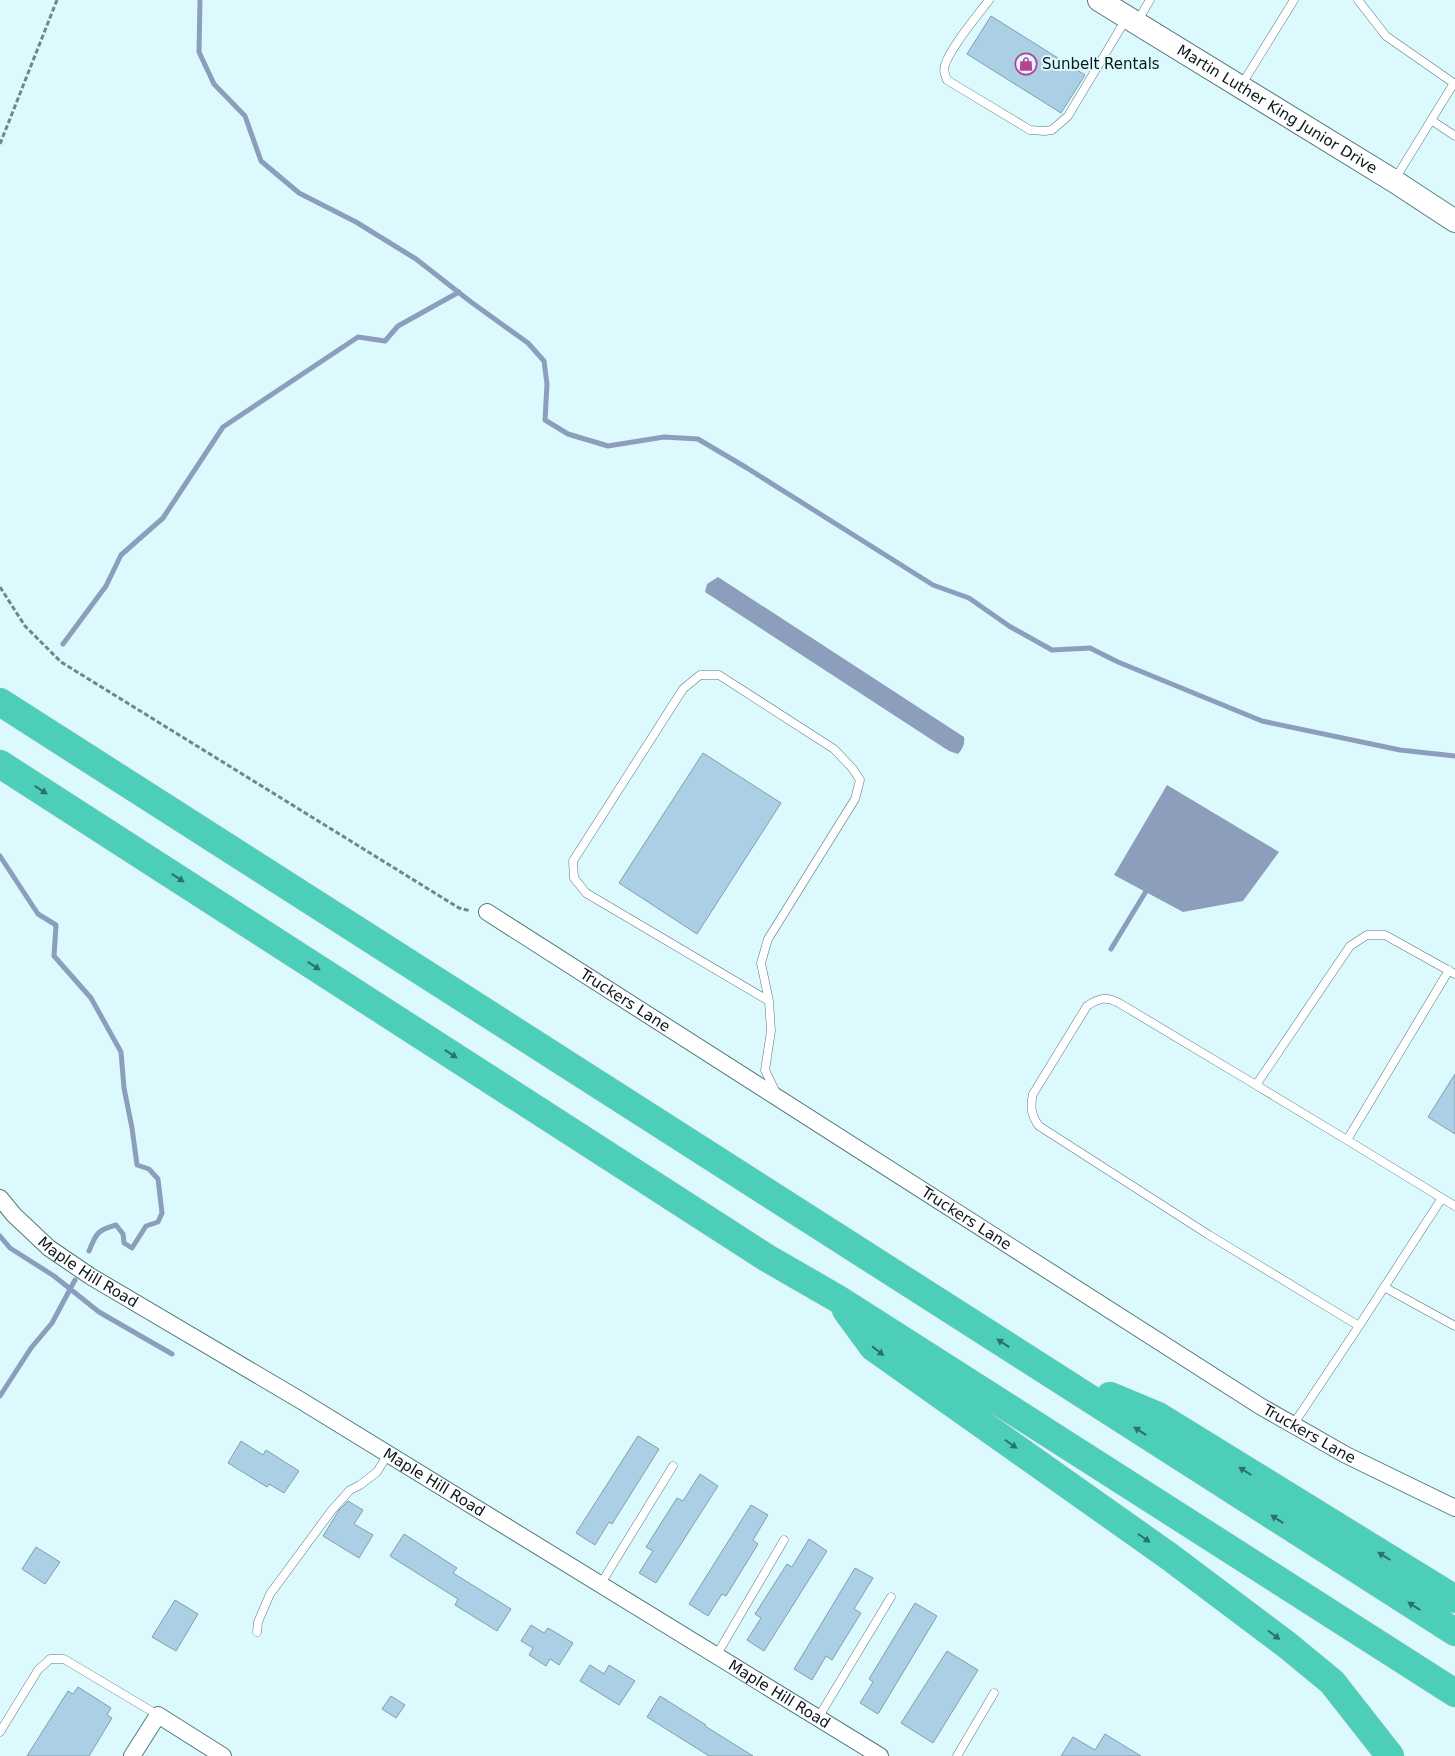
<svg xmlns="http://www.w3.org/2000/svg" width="1455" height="1756" viewBox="0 0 1455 1756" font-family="'DejaVu Sans',sans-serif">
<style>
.water{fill:#8c9ebc}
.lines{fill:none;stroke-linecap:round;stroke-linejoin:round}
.stream{stroke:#8c9ebc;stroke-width:5}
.building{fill:#abcfe4;stroke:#829eae}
.service-casing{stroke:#57797e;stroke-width:9}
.minor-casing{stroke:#57797e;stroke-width:18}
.secondary-casing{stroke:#57797e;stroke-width:24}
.motorway-casing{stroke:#dddedf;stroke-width:29}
.path{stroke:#72878a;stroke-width:3;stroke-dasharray:5 2.5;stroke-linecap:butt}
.service{stroke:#fff;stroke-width:8}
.minor{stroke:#fff;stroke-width:16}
.secondary{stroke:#fff;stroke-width:22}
.motorway{stroke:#4dceb8;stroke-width:28}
.oneway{fill:#2b7268}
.labels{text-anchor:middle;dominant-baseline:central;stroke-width:4;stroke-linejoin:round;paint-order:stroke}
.poi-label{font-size:15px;fill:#091618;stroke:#dcfafe;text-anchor:start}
.street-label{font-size:15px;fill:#091618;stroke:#dcfafe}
</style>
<rect width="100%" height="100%" fill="#dcfafe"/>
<path class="water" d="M718,577l246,160c1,7 -1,12 -6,17l-9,-3 -244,-159 2,-8z
M1167,785l112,67 -36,49 -60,11 -69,-37z"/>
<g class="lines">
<path class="stream" d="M200,0l-1,52 15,32 31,32 16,45 38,32 57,29 60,37 55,43 57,41 16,18 3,23 -2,36 23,14 40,12 56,-9 34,2 49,29 186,117 36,13 40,28 43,24 38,-2 28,14 144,59 138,29 55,6
M63,644l43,-58 15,-31 42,-37 60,-91 135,-90 27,4 13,-15 61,-34
M0,856l38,58 18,11 -2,31 37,42 30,54 3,36 8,40 5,37 12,4 9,10 4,34 -4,9 -12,4 -14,22 -8,-5 -1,-9 -7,-9c-18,5 -20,8 -27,26
M1111,949l37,-61
M0,1236l10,12 44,28 45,36 73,42
M0,1396l31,-48 21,-25 23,-43"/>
</g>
<path class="building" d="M991,16l94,59 -24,38 -94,-59z
M703,753l78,50 -84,131 -78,-51z
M1455,1074v60l-27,-17z
M638,1436l21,13 -47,75 -3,-2 -14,23 -19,-12z
M241,1441l22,14 3,-5 33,21 -15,22 -15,-9 -2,3 -39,-24z
M700,1474l18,12 -62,97 -17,-10 14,-22 -7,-4 31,-49 6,3z
M348,1501l15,9 -9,14 19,11 -14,23 -36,-22 16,-26z
M751,1505l17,10 -15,25 5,4 -32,52 -4,-2 -14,22 -19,-12z
M404,1534l53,34 -4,5 58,36 -14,22 -42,-26 3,-6 -68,-43z
M809,1539l18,12 -63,100 -17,-11 14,-22 -6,-4 32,-50 5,3z
M36,1547l24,15 -15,22 -23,-15z
M855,1568l18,10 -19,31 7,4 -29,47 -6,-4 -14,24 -18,-11z
M175,1600l23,14 -22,37 -24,-14z
M915,1603l22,13 -59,98 -18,-11 13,-21 -4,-3z
M531,1625l13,8 4,-5 25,15 -14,22 -9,-6 -4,7 -17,-11 4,-7 -12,-7z
M947,1651l31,19 -45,73 -32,-20z
M590,1665l14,9 5,-9 26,16 -16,24 -39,-24z
M78,1687l33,21 -4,7 5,3 -23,38h-62l41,-65 5,3z
M391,1696l14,9 -9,13 -14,-9z
M660,1696l46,29 -1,1 48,30h-44l-62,-39z
M1105,1734l36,22h-80l12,-19 22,13z"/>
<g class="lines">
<g class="service-casing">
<path id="service" d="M989,0c-12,16 -39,48 -44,65 -2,5 0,10 2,15l83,50 15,1 7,-1 16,-14 58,-97
M1358,0l28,36 69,48
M1137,22l13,-22
M1242,84l52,-84
M1431,120l24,16
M1395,179l59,-96
M769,1001l-183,-108 -12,-15 -1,-17 110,-172 17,-14h19l115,74 19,20 7,11 -5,19 -87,140 -7,24 8,38 2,30 -6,39 11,23
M1256,1085l91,55 102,-170
M1347,1140l108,66
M1384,1287l71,39
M1359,1326l83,-128
M1293,1425l66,-99 -150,-91 -170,-109c-8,-11 -9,-19 -6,-32l54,-88c12,-8 19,-10 32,-3l137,82 94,-139 17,-11h18l70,39
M600,1585l73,-119
M257,1632l1,-10 12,-28 62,-84 18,-20 10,-5 17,-13 11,-18
M716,1656l68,-116
M818,1718l73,-121
M0,1732l38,-62 12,-11h14l94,56
M957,1756l37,-63"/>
</g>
<g class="minor-casing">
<g id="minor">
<path id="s1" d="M487,912l773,494 86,49 109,53"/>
<path id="s2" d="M0,1198l14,17 35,33 41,28 210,124 580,356"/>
<path d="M132,1756l26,-41 65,41"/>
</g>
</g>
<g class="secondary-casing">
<g id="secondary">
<path id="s3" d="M1099,0l295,181 61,40"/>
</g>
</g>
<g class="motorway-casing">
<path id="motorway" d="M0,702l1455,930
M0,764l767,494 71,41 617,394
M846,1310l27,37 297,210 117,88 45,37 58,74
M1110,1396l48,20 297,183"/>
</g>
<path class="path" d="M0,144l57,-144
M0,587l25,39 36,36 398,246 12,3"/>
<use href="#service" class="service"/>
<use href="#minor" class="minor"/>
<use href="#secondary" class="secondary"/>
<use href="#motorway" class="motorway"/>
</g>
<defs><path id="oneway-solid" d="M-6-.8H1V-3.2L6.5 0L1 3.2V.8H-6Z" transform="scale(1.25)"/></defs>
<g class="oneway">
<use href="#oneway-solid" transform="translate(41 790) rotate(33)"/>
<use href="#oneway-solid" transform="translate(178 878) rotate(33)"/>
<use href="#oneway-solid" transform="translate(314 966) rotate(33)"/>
<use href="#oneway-solid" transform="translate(451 1054) rotate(33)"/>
<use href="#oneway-solid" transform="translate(1003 1343) rotate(-147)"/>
<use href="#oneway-solid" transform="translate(878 1351) rotate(38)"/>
<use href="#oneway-solid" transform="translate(1140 1431) rotate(-147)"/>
<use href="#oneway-solid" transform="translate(1011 1444) rotate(35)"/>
<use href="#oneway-solid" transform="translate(1245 1471) rotate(-148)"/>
<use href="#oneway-solid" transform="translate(1277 1519) rotate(-147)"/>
<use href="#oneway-solid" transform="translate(1144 1538) rotate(35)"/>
<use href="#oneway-solid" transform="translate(1384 1556) rotate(-148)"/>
<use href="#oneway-solid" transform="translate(1414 1606) rotate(-147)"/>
<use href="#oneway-solid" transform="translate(1274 1635) rotate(37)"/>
</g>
<defs>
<g id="shop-ring" transform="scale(1.125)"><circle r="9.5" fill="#dcfafe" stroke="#ba4092" stroke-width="1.5"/><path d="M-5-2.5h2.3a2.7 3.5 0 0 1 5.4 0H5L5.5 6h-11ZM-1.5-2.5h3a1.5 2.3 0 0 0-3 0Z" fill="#ba4092"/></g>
</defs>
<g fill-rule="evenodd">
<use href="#shop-ring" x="1026" y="64"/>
</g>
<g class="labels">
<g class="poi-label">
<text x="1042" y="64">Sunbelt Rentals</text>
</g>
<g class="street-label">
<text stroke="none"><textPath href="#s3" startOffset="209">Martin Luther King Junior Drive</textPath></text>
<text stroke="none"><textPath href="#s1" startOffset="164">Truckers Lane</textPath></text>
<text stroke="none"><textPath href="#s1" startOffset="569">Truckers Lane</textPath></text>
<text stroke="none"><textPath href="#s2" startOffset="116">Maple Hill Road</textPath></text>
<text stroke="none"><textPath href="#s1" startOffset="974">Truckers Lane</textPath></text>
<text stroke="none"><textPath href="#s2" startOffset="521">Maple Hill Road</textPath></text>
<text stroke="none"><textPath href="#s2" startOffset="926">Maple Hill Road</textPath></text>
</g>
</g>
</svg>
